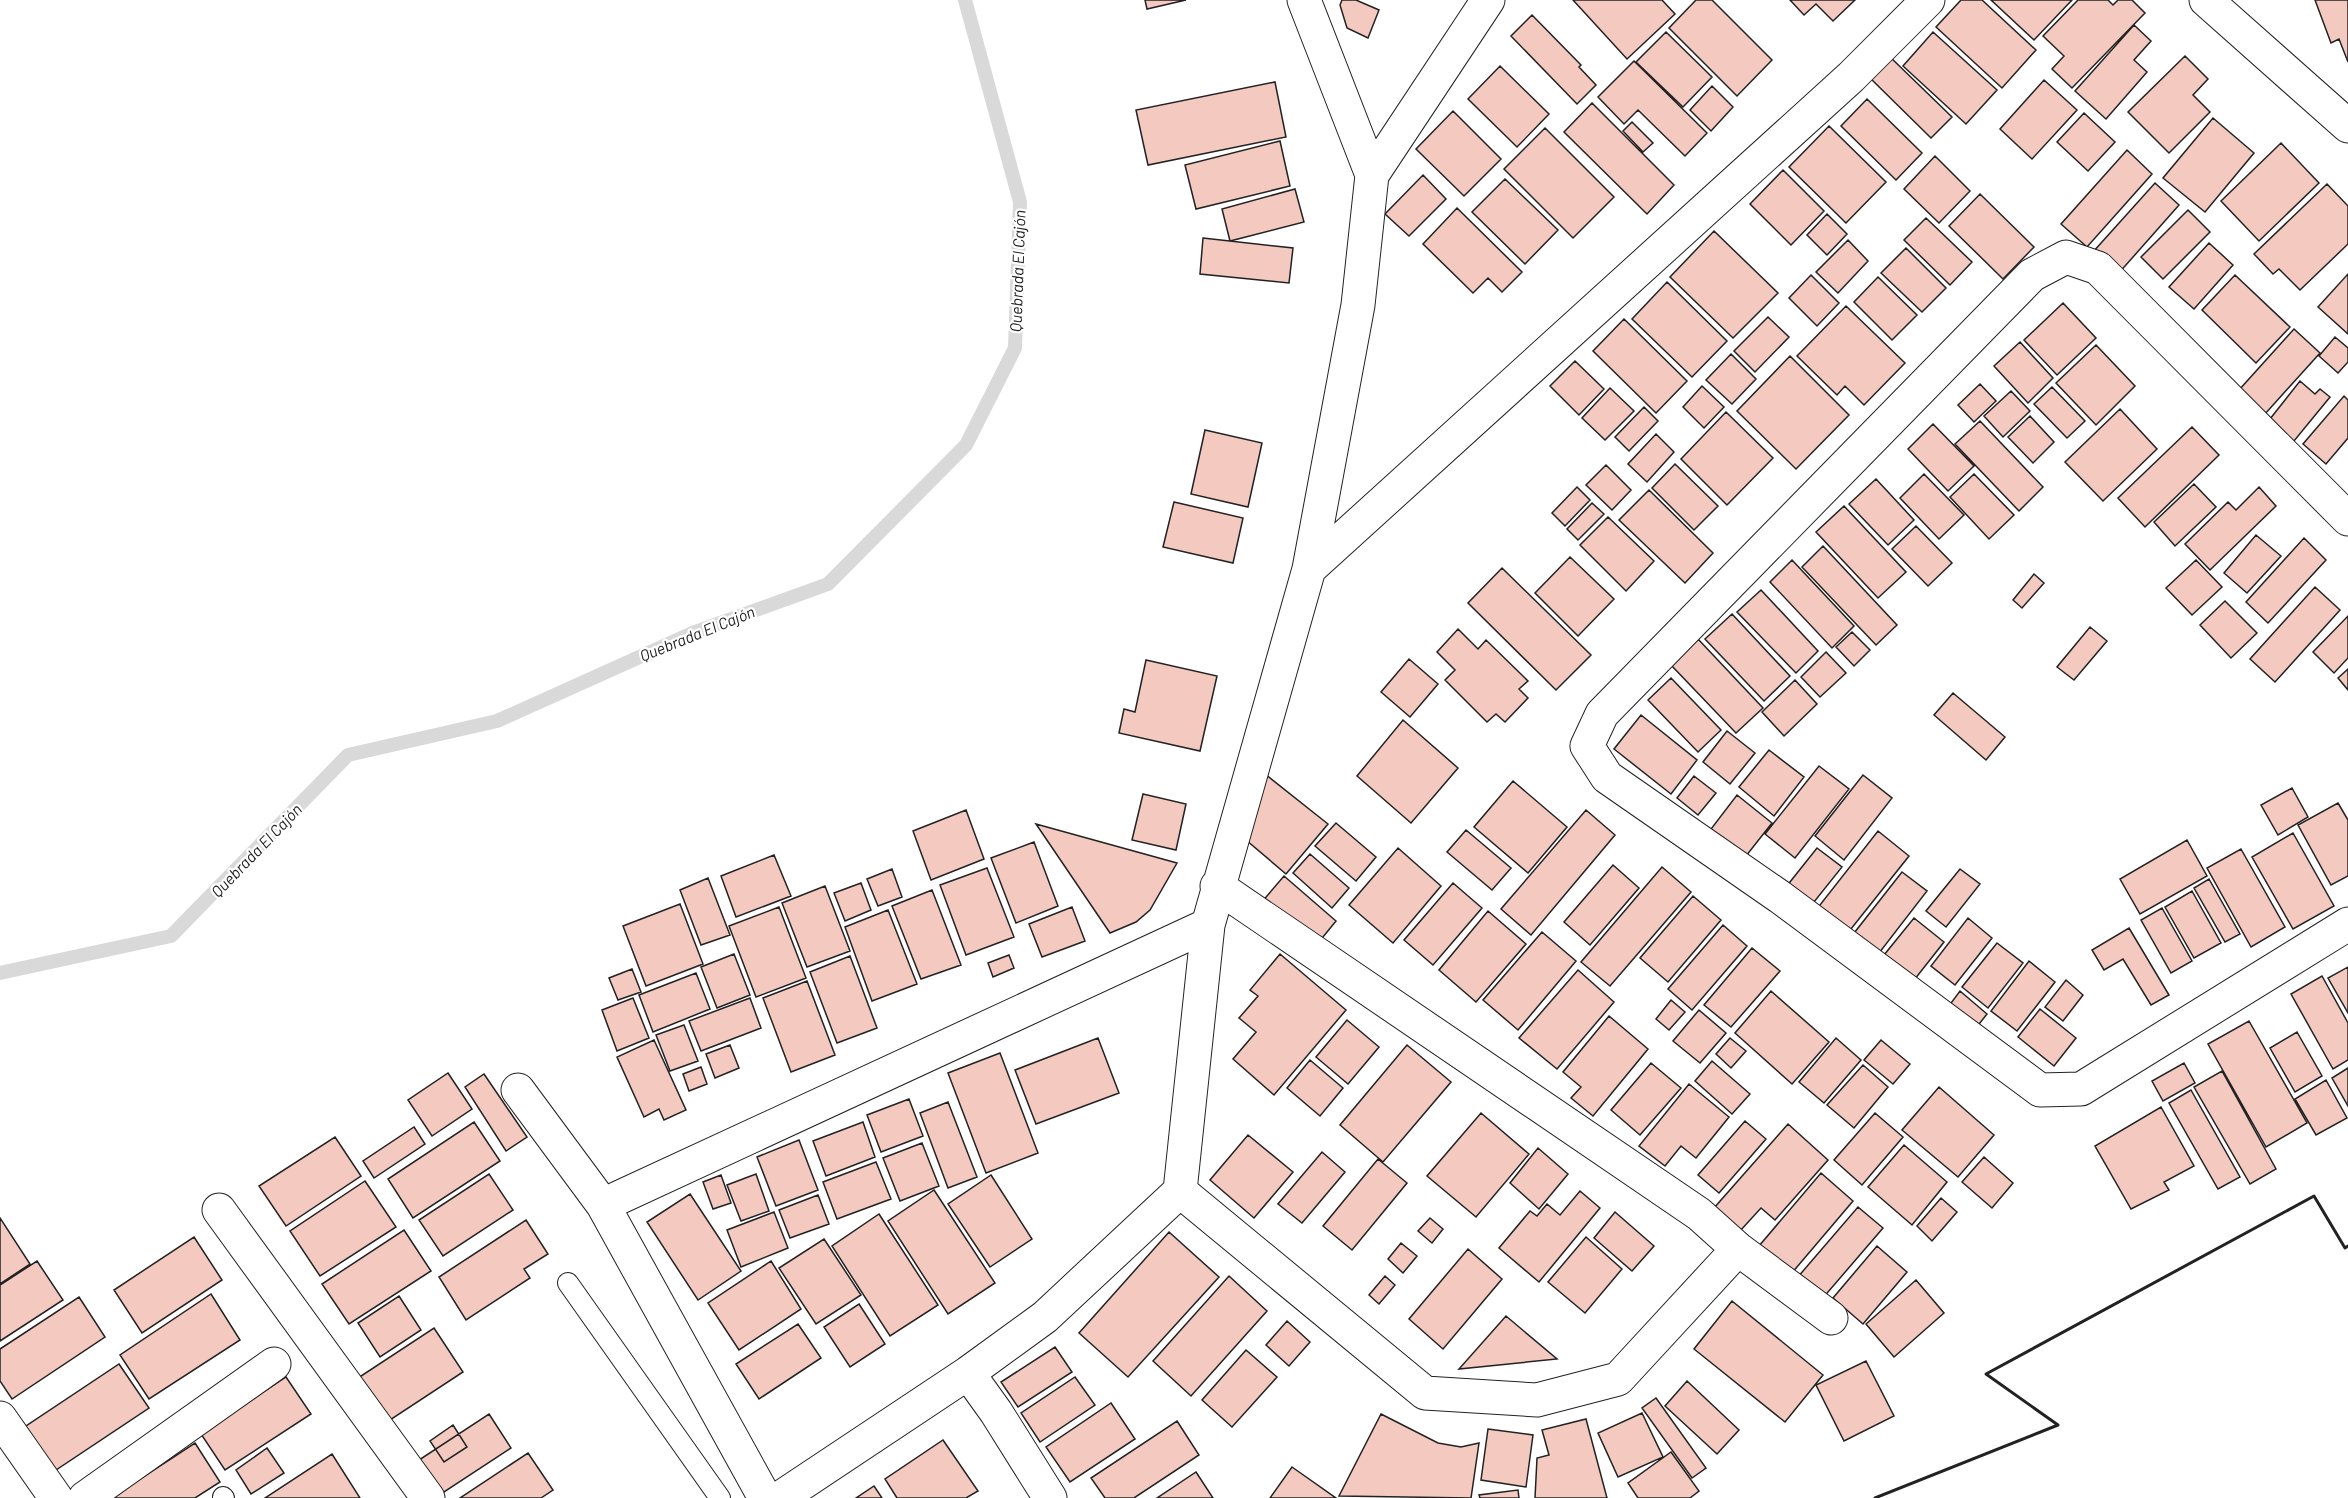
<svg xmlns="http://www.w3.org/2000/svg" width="2348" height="1498" viewBox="0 0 2348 1498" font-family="Barlow,sans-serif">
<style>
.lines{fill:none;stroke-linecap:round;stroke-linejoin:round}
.stream{stroke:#d9d9d9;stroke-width:14}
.building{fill:#f3c9c0;stroke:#222;stroke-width:1.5}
.lane-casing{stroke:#222;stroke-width:22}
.street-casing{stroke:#222;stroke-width:35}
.lane{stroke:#fff;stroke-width:20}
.street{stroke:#fff;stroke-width:33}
.wall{stroke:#222;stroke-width:3}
.labels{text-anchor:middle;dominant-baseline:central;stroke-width:4.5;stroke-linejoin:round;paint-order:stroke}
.water-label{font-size:16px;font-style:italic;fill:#222;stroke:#fff}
</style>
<rect width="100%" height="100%" fill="#fff"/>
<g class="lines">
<path class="stream" d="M0,973l171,-37 177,-181 149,-34 198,-89 133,-48 138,-139 49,-97 5,-146 -55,-202"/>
</g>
<path class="building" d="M1145,0h41l-39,9z
M1342,0h14l23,10 -11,28 -21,-10 -7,-23z
M1573,0h89l13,14 -48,45z
M1696,0h16l60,60 -35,36 -68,-68z
M1790,0h65l-22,21 -17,-17 -12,11z
M1961,0h21l54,50 -34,38 -66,-61z
M1991,0h81l-38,40z
M2078,0h30l5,5 5,-5h14l13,13 -73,75 -20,-19 12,-13 -21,-20z
M2315,0h33v62l-9,-23 -8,4z
M1532,15l49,50 -2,2 17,18 -19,19 -66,-68z
M2134,25l17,16 -17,19 13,12 -41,47 -31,-28z
M1666,32l46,45 -29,30 -47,-45z
M1933,32l64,58 -31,34 -63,-58z
M1888,55l64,62 -21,21 -63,-62z
M2185,56l23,23 -15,16 17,17 -41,41 -41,-41z
M1634,61l73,72 -22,23 -47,-46 -14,14 -26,-27z
M1500,66l49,48 -32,33 -49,-48z
M2044,80l33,30 -45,49 -32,-30z
M1275,82l11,55 -138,28 -12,-55z
M1712,86l21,21 -22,24 -21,-21z
M1867,99l55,54 -26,27 -55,-54z
M1592,103l82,82 -27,29 -83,-82z
M1453,111l48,48 -37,37 -48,-47z
M2084,113l31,29 -27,29 -31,-29z
M2213,118l41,35 -49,59 -42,-34z
M1632,122l21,21 -10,9 -20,-21z
M1829,126l57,56 -40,41 -57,-56z
M1545,128l69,69 -41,41 -69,-69z
M1280,141l10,45 -94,23 -11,-44z
M2281,143l38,40 -60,58 -38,-40z
M2127,150l25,24 -65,73 -26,-23z
M1935,156l35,35 -31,32 -35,-34z
M1783,170l41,41 -33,34 -41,-41z
M1423,175l23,24 -37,37 -24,-22z
M1505,179l53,51 -33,34 -53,-52z
M2155,183l24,22 -61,69 -25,-22z
M2327,184l21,22v38l-48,46 -21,-21 -6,5 -19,-20z
M1295,189l9,33 -74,19 -8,-32z
M1980,194l54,53 -31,32 -54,-53z
M1457,208l65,64 -20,20 -14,-14 -15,15 -50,-49z
M2188,210l22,22 -47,47 -22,-22z
M1827,214l20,20 -20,21 -20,-20z
M1926,218l46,44 -22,23 -46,-45z
M1714,231l64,62 -45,45 -63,-61z
M1203,238l90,10 -4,35 -89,-9z
M1848,240l20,21 -30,32 -22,-21z
M2209,243l24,22 -39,44 -25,-22z
M1906,248l40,40 -24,24 -41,-39z
M2348,274v60l-30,-27z
M1811,275l28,28 -22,23 -28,-28z
M2235,275l55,52 -34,36 -54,-53z
M1878,277l39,38 -25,25 -38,-38z
M1667,282l60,59 -35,36 -60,-58z
M2063,303l33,35 -39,37 -33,-35z
M1846,306l59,57 -41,42 -19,-19 -8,9 -40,-39z
M1768,317l21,20 -34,35 -21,-21z
M1624,319l63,62 -31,32 -63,-62z
M2294,329l26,24 -55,61 -26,-24z
M2335,337l13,11v14l-10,11 -19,-17z
M2020,342l33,36 -25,25 -34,-37z
M2096,345l39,41 -39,39 -40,-42z
M1731,354l25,25 -24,25 -26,-24z
M1790,356l59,59 -53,54 -59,-58z
M1575,361l29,28 -25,26 -29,-29z
M2300,381l15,13 5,-5 10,8 -36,44 -24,-22z
M1980,384l16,17 -22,21 -16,-17z
M1702,386l22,21 -20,21 -21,-21z
M2052,387l33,34 -18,17 -33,-34z
M1610,388l24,23 -29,29 -23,-22z
M2011,391l19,20 -27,26 -19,-21z
M2344,396l4,4v38l-22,26 -23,-20z
M1644,407l14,14 -29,30 -14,-14z
M2120,409l37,40 -54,52 -38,-39z
M1726,412l47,46 -46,47 -46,-46z
M2030,416l24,26 -21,21 -25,-26z
M1980,421l63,66 -24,24 -64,-67z
M1933,424l41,42 -26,25 -40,-42z
M2192,427l27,28 -74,72 -27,-29z
M1205,430l57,13 -14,64 -57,-13z
M1656,434l18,18 -27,30 -19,-18z
M1675,464l43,42 -24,24 -42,-42z
M1606,465l25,25 -19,20 -26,-25z
M1924,474l40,41 -25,24 -39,-41z
M1974,474l40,41 -25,24 -39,-42z
M1876,479l38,41 -26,25 -39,-41z
M2194,484l22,23 -41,39 -21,-24z
M1577,487l13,13 -25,26 -13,-13z
M2259,487l17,19 -66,64 -25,-26 43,-42 8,8z
M1649,490l64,63 -28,30 -66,-63z
M1174,502l69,16 -10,45 -70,-16z
M1592,503l12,11 -26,26 -11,-11z
M1844,506l62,66 -28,26 -62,-66z
M1608,517l46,44 -28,30 -46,-46z
M1916,526l36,37 -24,23 -36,-37z
M2256,535l25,21 -34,37 -23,-20z
M2304,538l22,22 -58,63 -22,-21z
M1823,546l74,79 -21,20 -74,-78z
M1570,557l44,42 -36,37 -43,-43z
M1792,560l62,66 -22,22 -62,-66z
M2196,560l26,27 -30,28 -26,-27z
M1502,568l89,87 -35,35 -88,-87z
M2034,574l10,9 -22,25 -9,-8z
M2315,587l25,23 -65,72 -25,-23z
M1761,590l57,61 -22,22 -59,-61z
M2225,601l32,32 -26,25 -31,-33z
M1732,614l58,62 -26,25 -59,-62z
M2348,616v42l-14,15 -21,-21z
M2090,627l17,14 -33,39 -17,-13z
M1458,629l20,20 8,-9 42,41 -9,8 9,9 -23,24 -9,-8 -9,8 -42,-42 10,-10 -18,-18z
M1852,632l18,18 -16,16 -18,-19z
M1698,639l65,69 -27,25 -65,-68z
M1826,652l20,21 -26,24 -19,-20z
M1409,659l29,25 -28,33 -29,-25z
M1146,660l71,16 -17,75 -81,-18 5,-24 11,3z
M2348,669v21l-10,-12z
M1671,678l50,52 -23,22 -50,-52z
M1795,680l22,24 -33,32 -22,-24z
M1953,693l52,44 -19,23 -52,-45z
M1641,715l56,45 -26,34 -57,-45z
M1403,720l55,48 -47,55 -54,-47z
M1727,731l28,22 -25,31 -27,-22z
M1769,750l35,27 -30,39 -35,-29z
M1819,766l30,23 -54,69 -30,-24z
M1265,774l63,50 -42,50 -40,-34z
M1863,775l29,23 -48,62 -29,-24z
M1694,776l22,17 -18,22 -21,-17z
M1513,781l54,46 -39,46 -54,-46z
M2292,788l16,29 -30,18 -17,-30z
M1143,794l43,10 -10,46 -44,-10z
M1737,795l35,28 -26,33 -35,-27z
M2338,803l10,17v56l-17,9 -33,-60z
M966,810l18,49 -53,21 -18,-49z
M1586,810l29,25 -84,100 -30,-26z
M1336,823l40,34 -20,24 -41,-35z
M1036,824l141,39 -27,47 -14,12 -26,11z
M1466,830l45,38 -19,22 -45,-38z
M1878,831l31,25 -62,78 -31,-24z
M2293,833l41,73 -41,23 -41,-72z
M2187,840l20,36 -67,38 -20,-35z
M1034,842l24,64 -42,17 -25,-65z
M1398,848l43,38 -48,57 -44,-38z
M1817,848l25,19 -32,40 -24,-20z
M2241,849l44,78 -34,20 -44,-79z
M1310,854l39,34 -17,20 -39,-35z
M774,855l17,41 -55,21 -15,-41z
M1613,865l26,23 -49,57 -26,-23z
M1662,867l29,25 -81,94 -29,-24z
M987,868l27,69 -48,18 -26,-70z
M892,869l10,28 -24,9 -11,-27z
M1960,869l20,15 -34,43 -20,-16z
M1902,872l25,19 -51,66 -25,-20z
M1284,876l52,45 -22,27 -53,-45z
M708,878l22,57 -29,10 -21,-55z
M2209,879l31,55 -15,8 -31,-54z
M861,883l10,27 -26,11 -11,-28z
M1453,883l29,25 -49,57 -29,-25z
M825,886l25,65 -43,16 -25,-64z
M932,890l29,75 -40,14 -29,-73z
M2192,891l29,52 -27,15 -29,-51z
M1693,896l28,24 -53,62 -28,-24z
M680,904l23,60 -57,22 -23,-60z
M779,907l27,71 -50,19 -27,-71z
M1072,907l13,34 -43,16 -13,-33z
M2162,908l30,53 -21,12 -30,-53z
M888,910l29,74 -45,17 -27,-74z
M1488,911l38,33 -50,58 -37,-32z
M1914,918l30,24 -33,42 -31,-24z
M1968,918l24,20 -37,47 -24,-19z
M1723,925l24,21 -55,64 -24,-21z
M2129,928l40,67 -18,10 -28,-46 -19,11 -12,-20z
M1542,932l34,29 -58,69 -35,-30z
M1997,943l26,20 -35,45 -26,-21z
M1752,948l28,23 -49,56 -27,-22z
M734,954l16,41 -33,13 -16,-41z
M1280,954l66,56 -72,85 -41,-36 23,-27 -17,-14 19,-22 -8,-6z
M1009,955l5,13 -21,9 -5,-14z
M850,956l27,72 -40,15 -27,-71z
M2029,961l26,21 -38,49 -26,-20z
M2348,967v46l-20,-35z
M632,969l9,23 -23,8 -9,-22z
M1578,970l36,32 -57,67 -38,-31z
M696,973l14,36 -57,23 -14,-37z
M2322,976l26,47v37l-15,9 -42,-75z
M2066,980l17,15 -20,26 -18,-14z
M807,981l28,74 -44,17 -28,-74z
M1771,991l58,51 -37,42 -57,-51z
M1960,991l27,23 -15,19 -27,-22z
M633,998l16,40 -32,13 -15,-41z
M750,998l11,30 -60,23 -12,-30z
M1671,1000l14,12 -16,18 -13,-11z
M2040,1009l36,29 -22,28 -36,-29z
M1699,1010l27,23 -26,30 -27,-22z
M1609,1016l39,33 -55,67 -22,-18 10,-11 -18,-15z
M1347,1020l32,27 -31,37 -32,-27z
M2249,1021l58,102 -41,24 -58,-103z
M684,1025l14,36 -28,10 -14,-36z
M2297,1032l25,44 -27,16 -25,-44z
M1098,1038l21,55 -83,31 -21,-54z
M1730,1038l16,13 -15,17 -15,-14z
M1836,1038l25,22 -37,43 -25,-21z
M654,1040l32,70 -22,10 -5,-11 -15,8 -27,-60z
M1881,1040l29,24 -17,20 -29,-24z
M730,1045l9,23 -24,10 -9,-24z
M1407,1045l44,37 -68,80 -43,-37z
M1000,1053l38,100 -52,20 -38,-100z
M1310,1060l33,28 -23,28 -33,-28z
M1712,1061l38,33 -18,20 -37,-33z
M1651,1063l30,25 -41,47 -29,-25z
M2184,1063l11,20 -32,18 -11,-20z
M1863,1065l25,22 -34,41 -27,-23z
M701,1067l6,17 -18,7 -6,-17z
M2348,1068v38l-16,-28z
M2222,1071l54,98 -26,15 -56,-97z
M448,1073l24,36 -40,27 -24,-36z
M484,1074l43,63 -21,14 -41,-64z
M2326,1080l21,38 -31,17 -21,-36z
M1689,1084l40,33 -33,41 -15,-12 -16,20 -26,-20z
M1939,1087l55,48 -36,42 -56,-47z
M2191,1090l49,87 -22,12 -49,-86z
M909,1099l14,37 -42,16 -14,-37z
M948,1102l29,75 -29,11 -28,-75z
M2161,1107l33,59 -30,16 5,8 -38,19 -36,-63z
M1481,1113l48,41 -53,63 -49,-41z
M1875,1113l28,24 -41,48 -28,-25z
M1745,1121l21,18 -47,54 -21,-18z
M474,1122l26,39 -87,57 -25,-39z
M863,1122l12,35 -49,19 -13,-35z
M1788,1124l40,36 -53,60 -14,-12 -21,23 -26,-23z
M414,1127l11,17 -51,34 -11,-17z
M1248,1135l45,37 -39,46 -44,-38z
M335,1137l26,39 -75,50 -27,-40z
M799,1140l19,50 -42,16 -19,-49z
M922,1143l17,43 -39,15 -17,-43z
M1904,1145l43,37 -35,43 -44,-38z
M1538,1148l30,26 -29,35 -29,-26z
M1322,1152l23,20 -43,51 -24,-19z
M1984,1157l29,26 -21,25 -30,-26z
M1378,1159l29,24 -55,67 -29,-24z
M876,1162l15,37 -54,20 -14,-37z
M1821,1173l32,28 -62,73 -32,-28z
M489,1174l24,36 -70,46 -24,-36z
M756,1174l13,37 -28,10 -14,-36z
M721,1175l10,28 -18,6 -10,-27z
M991,1175l41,64 -42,28 -42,-63z
M365,1181l31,46 -76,49 -30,-45z
M934,1190l61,93 -47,31 -60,-93z
M1580,1191l20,17 -61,74 -40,-34 31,-37 7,5 10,-12 13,11z
M690,1194l51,77 -43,29 -51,-78z
M818,1195l11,29 -39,14 -11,-28z
M1941,1198l16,14 -25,29 -15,-15z
M1858,1207l25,21 -61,71 -25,-21z
M774,1212l14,36 -47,19 -14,-37z
M1615,1212l39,34 -22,25 -38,-33z
M879,1214l59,91 -48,31 -58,-90z
M0,1218l30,46 -30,20z
M1430,1218l13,11 -11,14 -14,-12z
M526,1220l22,34 -24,15 6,9 -64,42 -27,-43z
M404,1230l27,41 -82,53 -27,-40z
M1169,1232l50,45 -91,100 -49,-44z
M194,1237l28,43 -80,53 -28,-43z
M1586,1237l36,32 -37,44 -37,-31z
M824,1239l37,56 -45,29 -37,-56z
M1401,1243l16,13 -14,17 -15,-14z
M1877,1246l30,26 -44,52 -30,-26z
M1468,1249l34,30 -59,70 -34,-30z
M37,1261l26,39 -63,41v-56z
M771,1261l30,48 -62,41 -31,-47z
M1229,1276l38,35 -76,85 -38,-35z
M1385,1276l10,9 -16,19 -10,-9z
M1916,1280l28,33 -50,44 -28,-33z
M211,1294l29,46 -91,59 -29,-44z
M399,1296l22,34 -41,27 -22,-34z
M79,1297l26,40 -93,62 -12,-18v-32z
M1732,1301l91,74 -38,47 -91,-73z
M859,1304l26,40 -35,23 -26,-40z
M1506,1316l51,43 -98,10z
M1287,1321l23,21 -21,24 -23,-21z
M798,1324l23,34 -62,41 -23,-35z
M434,1328l29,44 -76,50 -29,-44z
M1055,1347l17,25 -54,35 -17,-25z
M1246,1350l31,27 -45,50 -30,-27z
M1866,1361l28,55 -50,25 -28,-56z
M119,1364l30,44 -96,64 -30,-44z
M286,1377l25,37 -86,56 -24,-36z
M1075,1377l20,28 -55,37 -19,-29z
M1687,1381l52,49 -22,24 -52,-48z
M1656,1398l50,70 -14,10 -50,-70z
M1111,1403l24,36 -65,43 -24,-35z
M1642,1413l21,44 -45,20 -20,-44z
M489,1414l22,34 -70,46 -22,-34z
M1381,1414l57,29 23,4 18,-4 -8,55 -132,-2z
M1586,1419l21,79h-72l2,-40 12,-3 -7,-25z
M1177,1421l22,34 -65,43h-29l-14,-20z
M453,1425l14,22 -23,15 -14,-21z
M1488,1429l45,6 -7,52 -45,-7z
M943,1440l35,51 -12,7h-69l-12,-19z
M195,1443l25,39 -25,16h-84z
M267,1448l17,25 -33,21 -15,-24z
M1671,1452l28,39 -9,7h-52l-10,-15z
M528,1453l25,37 -12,8h-81z
M332,1454l28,44h-95z
M1292,1467l44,31h-66z
M1196,1472l17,26h-56z
M874,1486l8,12h-26z
M1518,1490l1,8h-39l-1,-3z"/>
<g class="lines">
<g class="lane-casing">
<path id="lane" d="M568,1283l152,215
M223,1497l1,1"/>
</g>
<g class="street-casing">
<path id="street" d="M1304,0l68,175
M2206,0l142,126
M2348,519l-250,-251 -32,-11 -34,18 -430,439 -15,32 20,31 173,120 260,193 41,-1 267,-165
M1309,569l542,-492 77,-77
M1217,886l482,328 39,35 93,69
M518,1090l85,115 162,293
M1180,1191l245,202 112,7 81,-21 120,-130
M603,1205l605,-280
M219,1210l209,288
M968,1373l28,39 54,86
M0,1418l56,80
M85,1498l189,-134
M780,1498l188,-125 77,-56 135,-126 28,-266 101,-356 49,-264 14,-130 116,-175"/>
</g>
<use href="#lane" class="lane"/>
<use href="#street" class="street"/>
<path class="wall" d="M1875,1498l183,-73 -72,-51 328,-178 31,52 3,-2"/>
</g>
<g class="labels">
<g class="water-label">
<text transform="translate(1017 271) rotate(-88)">Quebrada El Cajón</text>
<text transform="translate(697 633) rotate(-22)">Quebrada El Cajón</text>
<text transform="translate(256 850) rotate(-46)">Quebrada El Cajón</text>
</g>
</g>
</svg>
